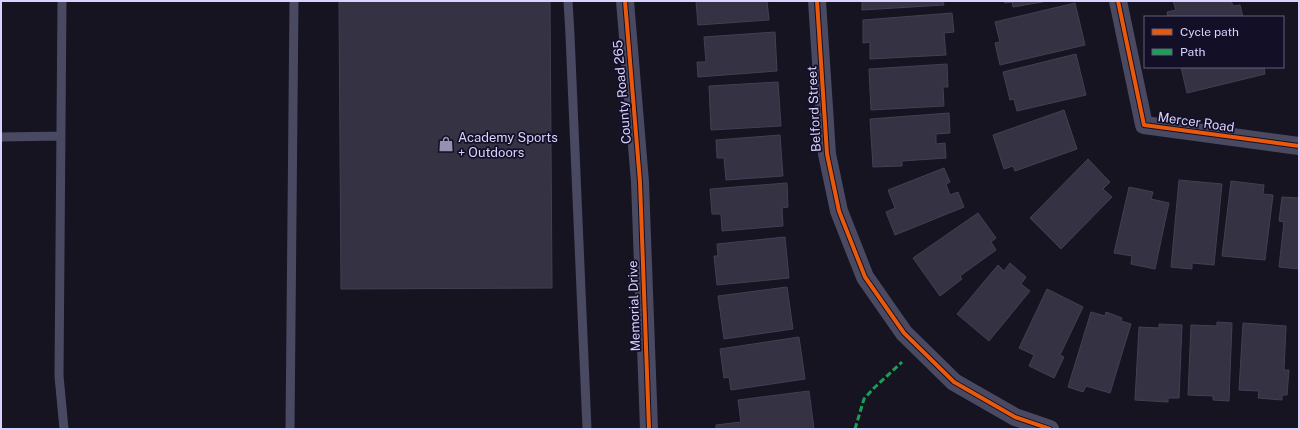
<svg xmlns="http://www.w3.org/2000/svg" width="1300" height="430" viewBox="0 0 1300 430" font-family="'Public Sans',sans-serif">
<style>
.building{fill:#343243;stroke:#433f54}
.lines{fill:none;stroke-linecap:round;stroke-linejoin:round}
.service{stroke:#4a4962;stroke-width:9}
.minor{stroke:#4a4962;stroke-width:18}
.quiet{stroke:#1a9f57;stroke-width:3;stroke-dasharray:6 3;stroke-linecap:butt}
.cycleway-casing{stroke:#130f26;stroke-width:6}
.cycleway{stroke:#e8590c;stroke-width:4}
.labels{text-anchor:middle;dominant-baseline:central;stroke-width:3.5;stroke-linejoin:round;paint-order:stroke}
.street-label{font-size:13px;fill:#d9d4ff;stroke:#130f26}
.poi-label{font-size:13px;fill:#d9d4ff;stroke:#130f26;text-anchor:start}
</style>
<rect width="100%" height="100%" fill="#161421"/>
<path class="building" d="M339,1h211l2,287 -211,1z
M696,1h71l2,19 -71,5z
M862,1h81l1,4 -82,5z
M1004,1h44l-35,6 -1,-5 -7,1z
M1173,1h58l2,5 7,-1 3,12h-75l-1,-5 9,-2z
M1075,3l10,42 -85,20 -5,-22 5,-1 -5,-20z
M952,13l2,19 -10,1 2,22 -76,4v-17l-7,1v-23z
M775,32l2,39 -79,6 -1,-15h9l-2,-25z
M1076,54l10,41 -69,16 -3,-12 -4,1 -7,-28z
M947,64l1,23h-5l1,19 -73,4 -2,-41z
M1181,67h83l1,7 -78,19z
M778,82l3,44 -70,4 -2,-44z
M1064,110l13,39 -62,22 -2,-5 -9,3 -11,-34z
M949,113l1,20 -14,1v10l9,-1 1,15 -44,3v5l-29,1 -3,-48z
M780,135l3,41 -57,4 -2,-22h-7l-1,-18z
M1088,159l22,23 -7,7 9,8 -51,52 -31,-31z
M944,168l6,14 -4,2 4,11 8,-3 6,15 -69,28 -9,-23 9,-4 -7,-18z
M1179,180l43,4 -8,81 -22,-2v6l-21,-2z
M1231,181l33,4 -1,9 10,1 -8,65 -43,-4z
M787,183l1,24 -6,1 1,18 -61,5 -1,-17h-9l-2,-25z
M1129,187l24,5 -2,7 18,4 -14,66 -24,-5 1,-8 -18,-3z
M1282,197l17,1v71l-20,-2 5,-45 -5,-1z
M978,213l18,25 -5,4 5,8 -36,26 2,3 -22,17 -27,-38z
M785,237l4,41 -72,7 -3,-29h4l-1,-12z
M1010,263l16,14 -5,7 9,7 -41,50 -32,-27 41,-49 6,6z
M787,287l6,42 -69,10 -6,-43z
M1047,289l36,18 -23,48 4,2 -10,21 -25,-12 5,-11 -15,-7z
M1091,312l14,4 1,-4 16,6 -1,3 10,3 -21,69 -24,-7 -3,6 -15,-5z
M1217,322l15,1 -3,78 -16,-1v-4l-25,-1 3,-70 26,1z
M1243,323l43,3 -2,44h5l-2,25h-5v5l-24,-2 1,-7 -20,-1z
M1159,324l23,1 -3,73h-11v4l-33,-2 4,-73 20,1z
M799,337l6,42 -74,11 -2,-13 -5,1 -4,-29z
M809,391l5,38h-98v-4l25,-3 -3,-22z"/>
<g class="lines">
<path class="service" d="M62,1l-3,375 5,53
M568,1l2,34 17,394
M1,137l60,-1
M290,429l4,-428"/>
<path class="minor" d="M625,1l15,181 9,247
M817,1l10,153 12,57 26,66 39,56 50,49 61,35 35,12
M1118,1l26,124 155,21"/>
<path class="quiet" d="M855,429l9,-30 10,-11 28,-26"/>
<g class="cycleway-casing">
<path id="cycleway" d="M625,1l15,181 9,247
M817,1l10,153 12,57 26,66 39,56 50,49 61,35 35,12
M1118,1l26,124 155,21"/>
</g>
<use href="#cycleway" class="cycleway"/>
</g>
<defs>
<g id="shop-bare" transform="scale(1.2)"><path d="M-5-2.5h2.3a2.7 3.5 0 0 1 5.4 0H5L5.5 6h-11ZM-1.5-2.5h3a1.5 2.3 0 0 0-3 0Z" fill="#9591b1" stroke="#130f26" stroke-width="2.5" paint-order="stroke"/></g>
</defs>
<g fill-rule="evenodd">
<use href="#shop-bare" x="446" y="144"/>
</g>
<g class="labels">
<g class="street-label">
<text transform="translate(622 92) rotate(-95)">County Road 265</text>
<text transform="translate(814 109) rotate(-93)">Belford Street</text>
<text transform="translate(1196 122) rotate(8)">Mercer Road</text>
<text transform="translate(634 306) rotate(-92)">Memorial Drive</text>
</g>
<g class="poi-label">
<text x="458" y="137">Academy Sports<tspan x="458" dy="15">+ Outdoors</tspan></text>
</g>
</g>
<rect width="1300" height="430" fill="none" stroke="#d9d4ff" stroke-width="4"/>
<rect x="1144" y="16" width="140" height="52" fill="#130f26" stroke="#625e7d"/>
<rect x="1152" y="29" width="20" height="6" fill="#e8590c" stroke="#625e7d"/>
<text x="1180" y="36" font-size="12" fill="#d9d4ff">Cycle path</text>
<rect x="1152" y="49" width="20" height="6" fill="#1a9f57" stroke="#625e7d"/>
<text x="1180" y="56" font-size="12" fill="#d9d4ff">Path</text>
</svg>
